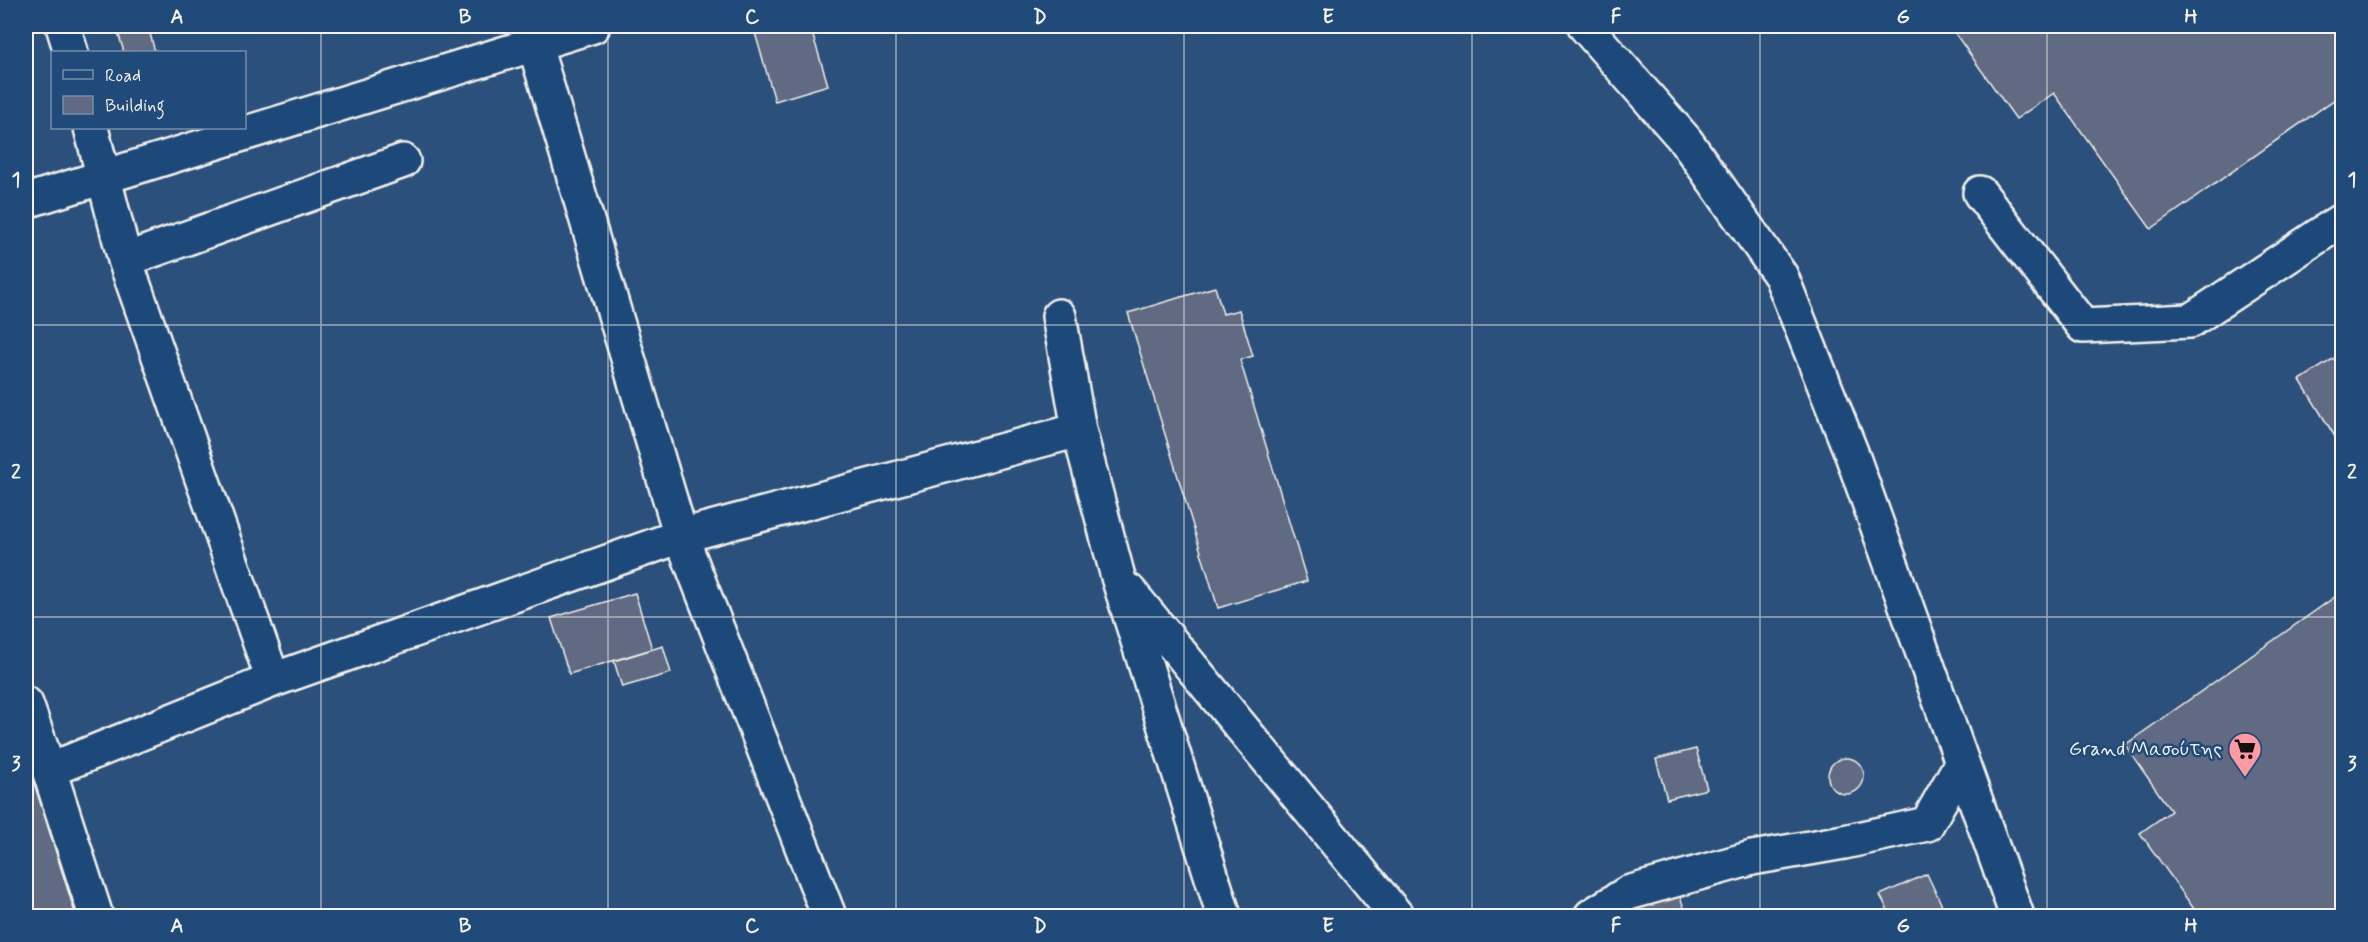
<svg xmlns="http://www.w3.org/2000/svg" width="2368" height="942" viewBox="0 0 2368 942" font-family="Mynerve,sans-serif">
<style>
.building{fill:#616a82;stroke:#f4f1e8;stroke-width:1.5}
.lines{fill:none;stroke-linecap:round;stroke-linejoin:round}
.minor-casing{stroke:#f4f1e8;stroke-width:38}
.minor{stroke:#1f4a7a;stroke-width:33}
.grid{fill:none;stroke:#f4f1e8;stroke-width:1.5;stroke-opacity:0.55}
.labels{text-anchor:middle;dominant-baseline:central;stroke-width:5;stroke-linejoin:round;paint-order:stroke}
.poi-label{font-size:20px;fill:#f4f1e8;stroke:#1f4a7a;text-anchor:end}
.neatline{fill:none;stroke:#f4f1e8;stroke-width:2}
.grid-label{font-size:20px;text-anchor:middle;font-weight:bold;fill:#f4f1e8}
</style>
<rect width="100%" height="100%" fill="#2c507c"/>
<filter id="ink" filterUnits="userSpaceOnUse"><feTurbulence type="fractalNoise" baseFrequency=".0167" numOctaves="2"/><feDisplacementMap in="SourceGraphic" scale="12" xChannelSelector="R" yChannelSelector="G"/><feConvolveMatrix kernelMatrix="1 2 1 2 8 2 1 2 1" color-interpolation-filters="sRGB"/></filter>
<g filter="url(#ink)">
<path class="building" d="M116,26h32l7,26h-31z
M753,26h57l18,59 -53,16z
M1957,26h385v68l-191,135 -97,-136 -38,26 -64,-90z
M1215,287l8,27 16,-4 14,46 -13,4 67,221 -89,27 -90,-295z
M2342,353v95l-42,-68z
M2342,592v324h-143l-59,-83 31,-22 -46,-66z
M635,593l17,56 -83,25 -18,-56z
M663,646l8,27 -49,14 -8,-26z
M1696,749l11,40 -40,10 -11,-40z
M1828 776a18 18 0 1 1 36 0a18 18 0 1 1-36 0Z
M26,760h1l49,156h-50z
M1927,874l20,42h-56l-11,-21z
M1679,894l8,22h-46l-3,-8z"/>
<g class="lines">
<g class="minor-casing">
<path id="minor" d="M63,26l8,26
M529,26l152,510 148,380
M1585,26l101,115 95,135 70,176 166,464
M91,128l34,132 148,420
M1980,193l103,133 107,-5 152,-101
M26,201l567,-175
M125,260l278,-99
M1059,316l20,114 39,147 106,339
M1129,591l268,325
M26,704l23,66 47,146
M49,770l224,-90 408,-144 398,-106
M1591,916l37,-23 124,-35 92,-16 83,-18 34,-60"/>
</g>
<use href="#minor" class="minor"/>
</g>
</g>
<path class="grid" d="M321,26v890M608,26v890M896,26v890M1184,26v890M1472,26v890M1760,26v890M2047,26v890M26,325h2316M26,617h2316"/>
<defs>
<g id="supermarket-pin" transform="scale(1.725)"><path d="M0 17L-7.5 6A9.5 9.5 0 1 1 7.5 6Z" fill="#ff9aa2" stroke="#1f4a7a"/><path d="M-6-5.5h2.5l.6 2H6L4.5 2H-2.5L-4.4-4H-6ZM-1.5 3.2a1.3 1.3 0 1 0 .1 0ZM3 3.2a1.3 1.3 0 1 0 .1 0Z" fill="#111"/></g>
</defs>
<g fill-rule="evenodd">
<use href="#supermarket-pin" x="2245" y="749"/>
</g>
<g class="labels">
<g class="poi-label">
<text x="2222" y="749">Grand Μασούτης</text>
</g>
</g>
<rect width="2368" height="942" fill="none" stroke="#1f4a7a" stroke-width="66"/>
<rect x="51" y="51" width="195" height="78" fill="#1f4a7a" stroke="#748da6" stroke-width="1.5"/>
<rect x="63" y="70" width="30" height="9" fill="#1f4a7a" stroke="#748da6" stroke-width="1.5"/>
<text x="105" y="81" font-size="18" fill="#f4f1e8">Road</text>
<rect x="63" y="96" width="30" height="18" fill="#616a82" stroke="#748da6" stroke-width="1.5"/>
<text x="105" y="111" font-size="18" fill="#f4f1e8">Building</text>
<rect x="33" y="33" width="2302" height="876" class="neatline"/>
<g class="grid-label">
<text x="177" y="23">A</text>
<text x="465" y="23">B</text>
<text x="752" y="23">C</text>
<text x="1040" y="23">D</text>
<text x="1328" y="23">E</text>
<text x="1616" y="23">F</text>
<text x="1903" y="23">G</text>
<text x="2191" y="23">H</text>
<text x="16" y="186">1</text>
<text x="2352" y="186">1</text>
<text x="16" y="478">2</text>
<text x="2352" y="478">2</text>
<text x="16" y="770">3</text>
<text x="2352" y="770">3</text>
<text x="177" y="932">A</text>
<text x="465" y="932">B</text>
<text x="752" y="932">C</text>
<text x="1040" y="932">D</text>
<text x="1328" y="932">E</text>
<text x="1616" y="932">F</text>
<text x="1903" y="932">G</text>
<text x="2191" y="932">H</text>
</g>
</svg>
